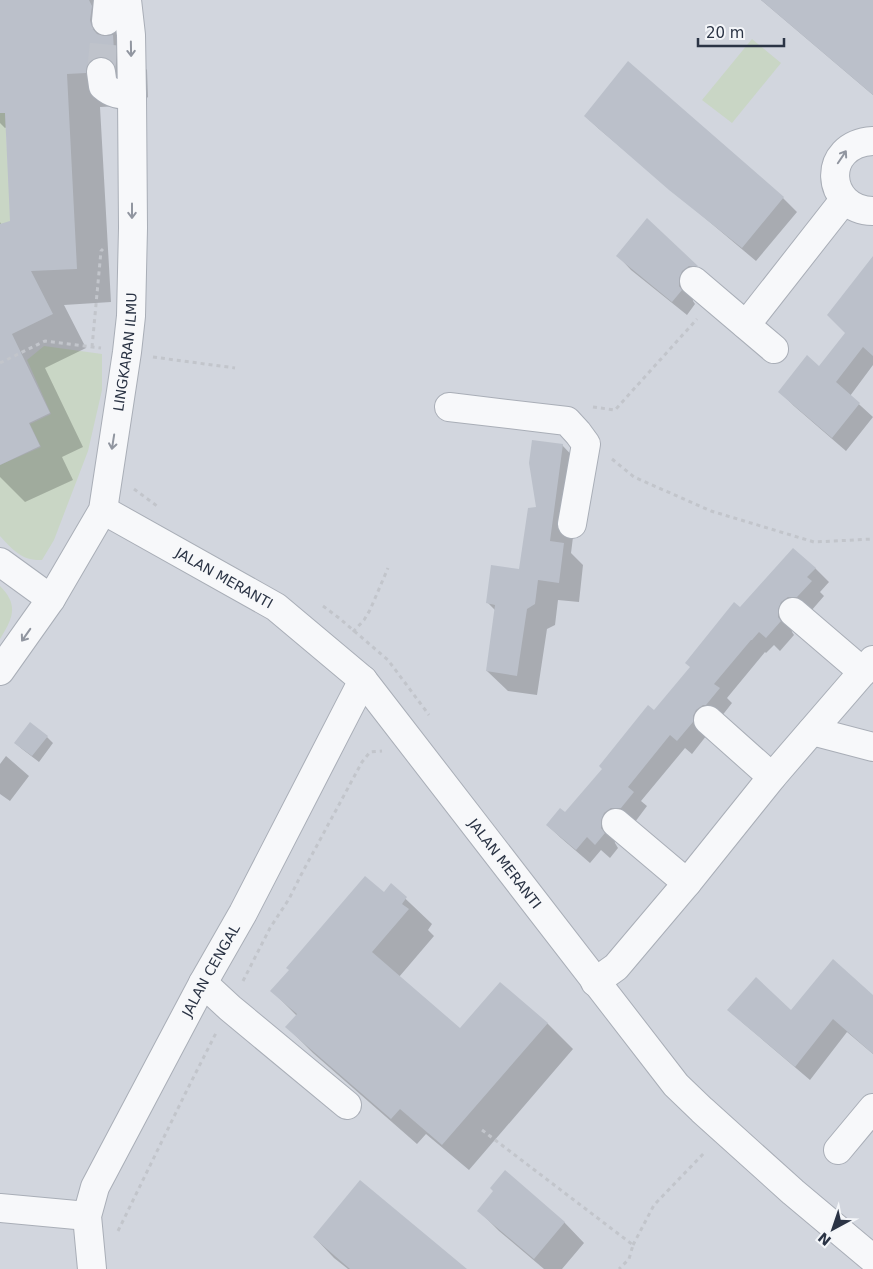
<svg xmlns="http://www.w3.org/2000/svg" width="873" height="1269" viewBox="0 0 873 1269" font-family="'DejaVu Sans',sans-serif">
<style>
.built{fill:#d2d6de}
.green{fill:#c9d6c5}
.shadow{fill:#0003}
.building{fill:#bbc0ca}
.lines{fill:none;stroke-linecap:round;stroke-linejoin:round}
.minor-tunnel{stroke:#bfc3cb;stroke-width:28;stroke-dasharray:28 14;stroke-linecap:butt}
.minor-casing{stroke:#a9aeb7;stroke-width:30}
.path{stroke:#c2c5cb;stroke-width:3;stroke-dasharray:4 4;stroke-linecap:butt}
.minor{stroke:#f7f8fa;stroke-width:28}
.oneway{stroke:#9196a0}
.labels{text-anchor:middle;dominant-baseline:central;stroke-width:4.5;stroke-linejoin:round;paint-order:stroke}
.street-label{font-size:14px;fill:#2b3445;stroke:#f4f6f9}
</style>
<rect width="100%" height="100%" fill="#e4e7ec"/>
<path class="built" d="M0,0h873v1269h-873z"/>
<path class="green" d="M752,39l29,24 -49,60 -30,-23z
M0,113h5l6,111h-11z
M44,346l58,8v36l-14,61 -34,89 -12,20c-20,1 -29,-10 -42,-24v-71l41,-18 -11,-23 21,-10 -24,-54z
M0,586c19,19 13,32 0,53z"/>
<path class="shadow" d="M0,0h104l20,47 23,23 1,28 -6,-7 -23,15 -19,1 11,195 -47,3 22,43 -41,20 38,79 -21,10 11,23 -48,22 -25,-25v-255l13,26 -6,-121 -2,1 -5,-5z
M761,0h112v95z
M628,63l155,135 14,14 -41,49 -157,-132 -14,-13z
M647,219l63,61 -18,13 1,8 2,3 -8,11 -56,-45 -13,-14z
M873,271v94l-23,31 23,21 -27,34 -52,-45 -14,-14 39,-24 28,-35z
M562,445l20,21 -11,87 12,12 -4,37 -21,-2 -3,25 -8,4 -10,66 -29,-4 -21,-20 9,-60 -9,-9 33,-32 18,-62z
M815,568l14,14 -9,10 4,4 -13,15 -20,13 1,8 2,3 -14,16 -6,-6 -8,8 -1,-1 -38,46 5,5 -40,51 -7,-6 -44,53 6,5 -12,16 -21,13 1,8 3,5 -8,10 -9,-8 -11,13 -29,-25 -14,-13 19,-11 89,-102 85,-103z
M47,737l6,6 -14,19 -17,-13 -7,-6z
M6,756l23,20 -19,25 -10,-7v-30z
M391,885l41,39 -4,6 6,6 -35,41 62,53 86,-7 26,26 -104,121 -43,-36 -9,10 -104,-91 -26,-26 10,-11 -25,-25 112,-97z
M873,997v57l-26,-22 -37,48 -67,-57 -14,-13 63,2z
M479,1211l85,11 20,21 -22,26h-18l-45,-38z
M314,1237l151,32h-117l-14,-11z"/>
<path class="building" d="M0,0h89l3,6 -2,14 2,8 5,6 7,2 9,-1 2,31 -2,-4 -6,-4 -9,-1 -7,3 -4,6 -1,7 -19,1 10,195 -46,2 22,43 -41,20 38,79 -21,10 11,23 -40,19v-241l10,-3 -5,-108h-5z
M761,0h112v95z
M628,61l156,136 -42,51 -73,-58 -85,-74z
M647,218l51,48h-9l-7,5 -3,8v7l3,4 -10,12 -56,-46z
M873,256v100l-10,-9 -27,35 24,21 -28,35 -54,-46 29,-37 12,11 26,-33 -18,-18z
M532,440l31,4 -13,97 14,2 -5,40 -21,-3 -3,24 -8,5 -10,67 -31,-5 9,-66 -9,-2 5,-38 28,4 9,-61 8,-1 -7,-44z
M793,548l23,20 -9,9 5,4 -15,16h-9l-7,5 -3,8v7l3,4 -15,17 -7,-6 -7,8h-1l-37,44 6,4 -14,17h-3l-7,5 -3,6v6l-16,19 -7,-6 -42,52 6,5 -13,16h-10l-7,5 -3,8v7l4,5 -10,12 -8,-8 -11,13 -30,-25 14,-17 5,4 37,-43 -3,-3 49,-61 6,5 36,-43 -5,-4 49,-61 6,5z
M30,722l18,14 -16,20 -18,-13z
M365,876l19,16 7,-9 16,14 -5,7 7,5 -37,43 88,76 40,-46 48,41 -106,122 -42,-36 -9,10 -106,-92 12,-13 -27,-23 19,-21 -3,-2z
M833,959l40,36v59l-40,-35 -38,48 -68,-57 29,-33 35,33z
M505,1170l60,52 -31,37 -57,-48 16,-20 -3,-3z
M360,1180l107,89h-117l-37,-32z"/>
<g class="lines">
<path class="minor-tunnel" d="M101,72l5,-51"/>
<g class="minor-casing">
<g id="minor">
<path d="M106,21l2,-21"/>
<path d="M101,72l2,14c9,8 17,9 29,9"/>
<path d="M873,141c-53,3 -48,69 0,70"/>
<path d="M694,281l80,68"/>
<path d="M746,325l98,-125"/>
<path d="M449,407l118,14 11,12 8,11 -14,80"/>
<path id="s1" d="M103,510l173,97 87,73 313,405 26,25 91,82 80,67"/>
<path d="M0,562l51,37"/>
<path d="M793,612l70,60"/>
<path id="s2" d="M0,671l51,-72 52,-89 24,-158 4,-36 2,-88 -1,-133 -1,-60 -4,-35"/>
<path d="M708,720l64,57"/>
<path d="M812,731l61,16"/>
<path d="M616,823l71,60"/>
<path d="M595,982l21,-15 71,-84 85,-106 101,-117"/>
<path d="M203,983l27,25 117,97"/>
<path d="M838,1150l35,-42"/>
<path d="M0,1208l87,8"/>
<path id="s3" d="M92,1269l-5,-53 8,-29 108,-204 40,-70 120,-233"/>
</g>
</g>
<path class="path" d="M92,347l9,-96 2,-2
M153,357l82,11
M0,363l45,-22 56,7
M593,407l22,3 82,-91
M612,459l22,18 77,34 103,31 59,-3
M134,489l23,17
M323,606l16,12 49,42 41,55
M353,632l11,-12 6,-10 18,-42
M243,981l27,-53 19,-29 12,-24 61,-113 8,-10 12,-1
M482,1130l151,115 -4,14 -10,10
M118,1231l68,-139 30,-59
M633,1245l21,-40 51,-53"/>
<use href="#minor" class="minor"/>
</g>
<defs><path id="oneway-shaft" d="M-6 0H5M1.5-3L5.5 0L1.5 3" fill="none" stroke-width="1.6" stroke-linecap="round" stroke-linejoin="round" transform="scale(1.25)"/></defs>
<g class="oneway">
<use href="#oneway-shaft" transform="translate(131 49) rotate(89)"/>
<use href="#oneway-shaft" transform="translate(842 157) rotate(-56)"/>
<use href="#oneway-shaft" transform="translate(132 211) rotate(90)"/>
<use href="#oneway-shaft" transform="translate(113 442) rotate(99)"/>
<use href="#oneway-shaft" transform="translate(26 635) rotate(125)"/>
</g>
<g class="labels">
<g class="street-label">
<text stroke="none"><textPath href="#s2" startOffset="351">LINGKARAN ILMU</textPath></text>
<text stroke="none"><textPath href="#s1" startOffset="139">JALAN MERANTI</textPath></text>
<text stroke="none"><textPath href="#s1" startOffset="544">JALAN MERANTI</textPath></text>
<text stroke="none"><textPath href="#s3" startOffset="329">JALAN CENGAL</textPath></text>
</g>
</g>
<g transform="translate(833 1229) rotate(220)" stroke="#f4f6f9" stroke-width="4" paint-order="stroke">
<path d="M0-4L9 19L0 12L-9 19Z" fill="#2b3445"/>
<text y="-8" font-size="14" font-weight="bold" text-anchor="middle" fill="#2b3445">N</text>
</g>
<path d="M698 38v8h86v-8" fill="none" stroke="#2b3445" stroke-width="2.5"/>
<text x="706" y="38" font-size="15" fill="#2b3445" stroke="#f4f6f9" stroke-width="4" paint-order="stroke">20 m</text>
</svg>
